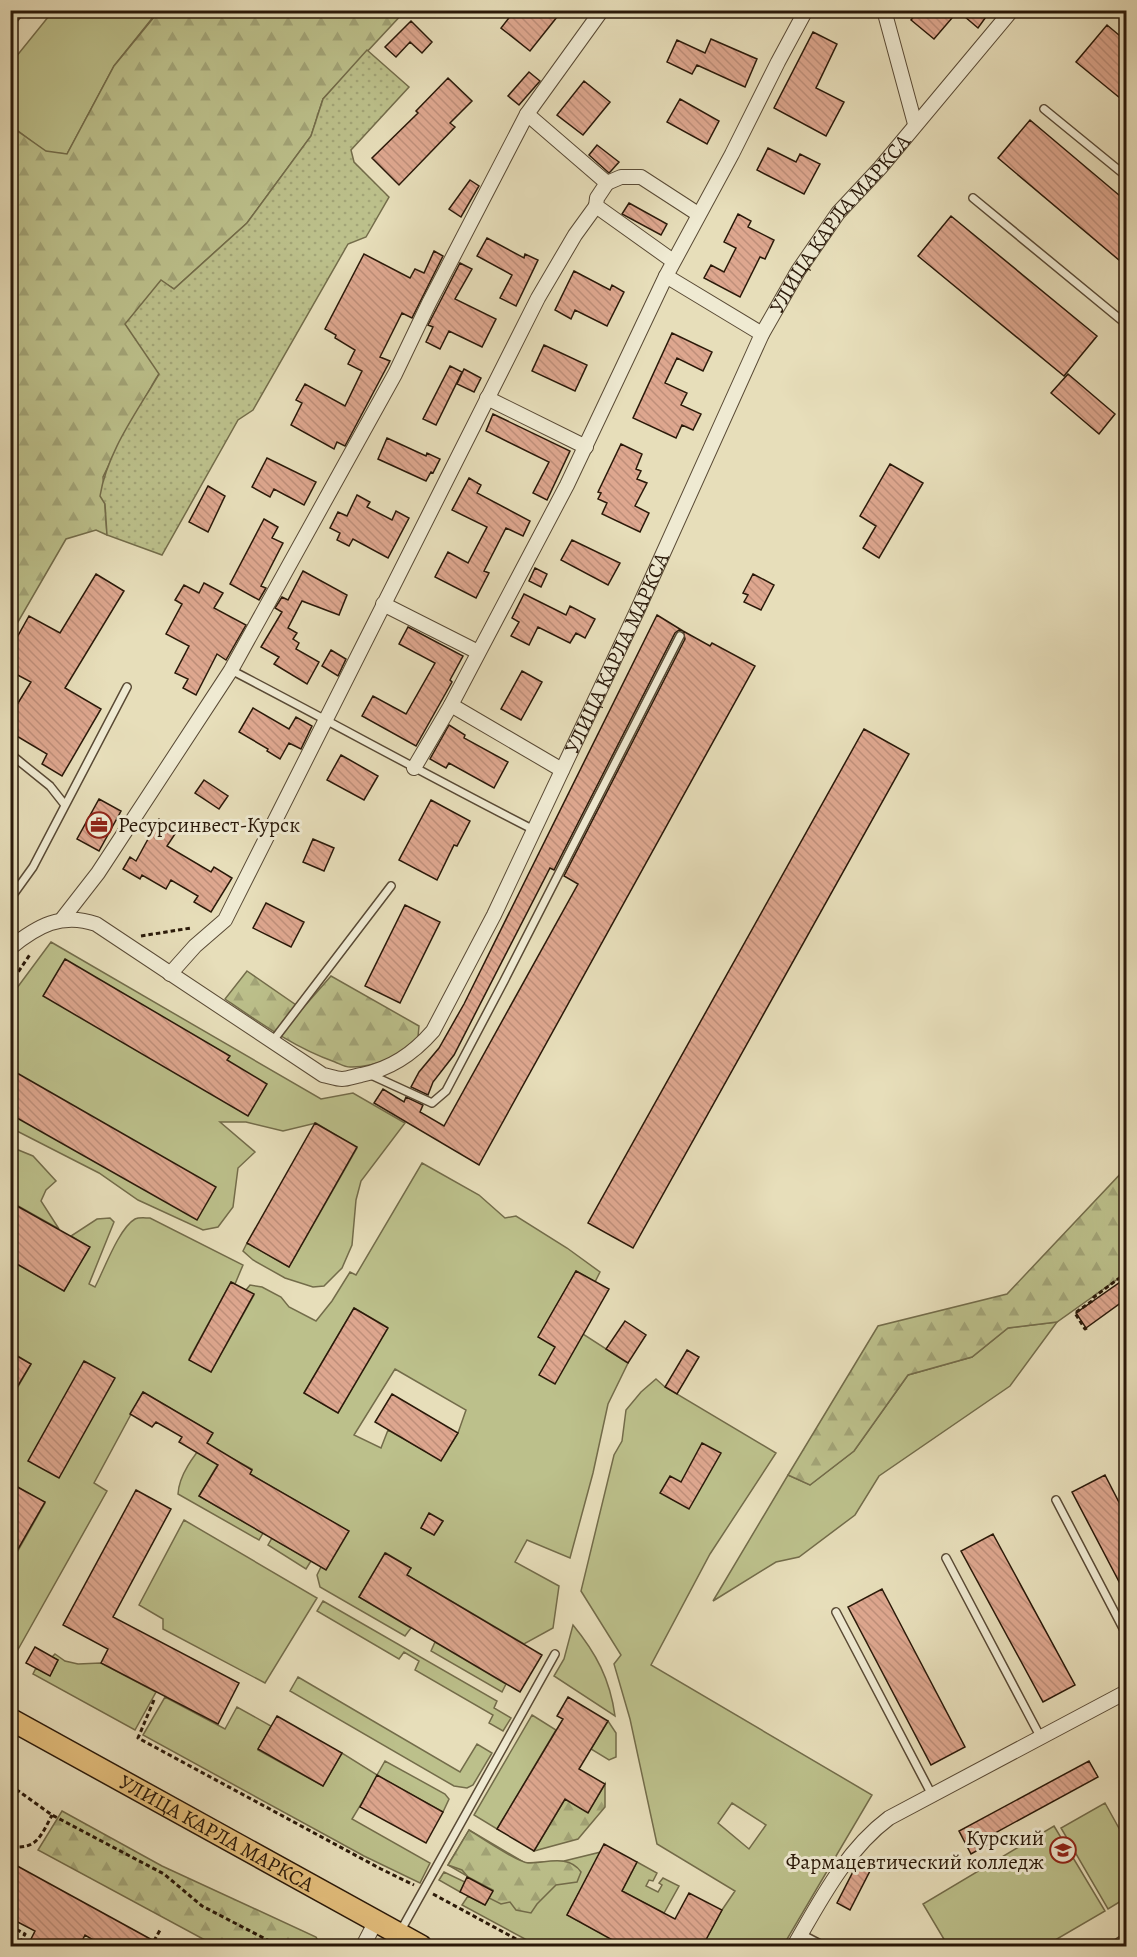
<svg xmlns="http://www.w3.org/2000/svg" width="1137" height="1957" viewBox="0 0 1137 1957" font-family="Alegreya,serif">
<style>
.grass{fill:#bcc08b;stroke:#736c4a;stroke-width:1.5;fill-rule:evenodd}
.forest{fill:url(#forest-firs);stroke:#736c4a;stroke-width:1.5}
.park{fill:url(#park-dots);stroke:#736c4a;stroke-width:1.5}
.building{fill:url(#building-back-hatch);stroke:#2a1909;stroke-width:1.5}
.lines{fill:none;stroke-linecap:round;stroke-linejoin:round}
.service-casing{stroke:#594a35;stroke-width:10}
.minor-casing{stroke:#594a35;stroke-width:16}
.primary-casing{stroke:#2a1909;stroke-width:24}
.path{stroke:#2a1909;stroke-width:3;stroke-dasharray:4.5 3;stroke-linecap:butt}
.service{stroke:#efead2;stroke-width:7}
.minor{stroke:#efead2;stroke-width:14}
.primary{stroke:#e4bf7d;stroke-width:21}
.labels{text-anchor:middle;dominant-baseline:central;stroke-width:6;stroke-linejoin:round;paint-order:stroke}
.street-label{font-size:21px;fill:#2a1909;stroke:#efead2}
.poi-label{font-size:21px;fill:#2a1909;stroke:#efead2;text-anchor:start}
</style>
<defs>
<pattern id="forest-firs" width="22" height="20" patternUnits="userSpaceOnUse" patternTransform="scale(1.5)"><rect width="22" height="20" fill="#bcc08b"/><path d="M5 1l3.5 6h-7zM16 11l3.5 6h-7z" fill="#a2a477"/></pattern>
<pattern id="park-dots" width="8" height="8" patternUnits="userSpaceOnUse" patternTransform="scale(1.5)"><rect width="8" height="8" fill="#bcc08b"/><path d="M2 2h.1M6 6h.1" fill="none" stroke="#a2a477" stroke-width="1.8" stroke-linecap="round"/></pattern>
<pattern id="building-back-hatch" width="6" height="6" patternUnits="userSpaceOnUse" patternTransform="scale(1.5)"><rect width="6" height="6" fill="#dea78f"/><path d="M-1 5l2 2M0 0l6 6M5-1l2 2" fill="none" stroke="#bf8f7a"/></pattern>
</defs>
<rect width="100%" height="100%" fill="#e7deba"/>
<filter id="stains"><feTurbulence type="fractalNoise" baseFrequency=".00333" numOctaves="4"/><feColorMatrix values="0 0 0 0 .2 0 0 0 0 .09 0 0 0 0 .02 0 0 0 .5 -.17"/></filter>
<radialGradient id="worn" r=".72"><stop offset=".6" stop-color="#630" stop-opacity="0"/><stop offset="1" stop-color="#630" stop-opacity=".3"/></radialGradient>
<path class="grass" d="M53,11h105l-44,55 -47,88 -21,-2 -32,-24 -3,2v-67z
M51,942l270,157 32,-6 52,30 -44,58 -5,19 -4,45 -10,23 -18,18 -11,1 -28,-9 -32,-18 -10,-9 4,-8 42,24 68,-119 -41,-25 -33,8 -37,-9h-26l35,30 -17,16 -5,39 -15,20 -15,3 -65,-30 -39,-27 -88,-45v-132z
M11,1147l22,9 23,25 -10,9 -5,11 18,28 -48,-27z
M422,1163l57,32 26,23 11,-2 51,32 33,24 -5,10 -19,-11 -37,66 44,-3 45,29 -20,41 -15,69 -23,85 -43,-18 -12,22 44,24 -6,42 -29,16 -117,-69 4,-7 -25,-15 -27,44 52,31 -6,8 -85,-49 -3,-12 4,-8 5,2 22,-38 -98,-57 2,-5 -28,-15 -25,42 64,37 -4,7 -81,-46c1,-22 20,-43 34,-61l-69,-41 -49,91 13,8 -96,171v-99l34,-60 -32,-19 -2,3v-36l1,-3 -2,-1 1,-48 20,-35 -20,-12 -1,-92 54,31 25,-44 -18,-11 26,-17 13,-1 4,4 -25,62 6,3c9,-17 24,-59 40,-68 4,-2 10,-1 15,-1l93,47 -8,19 -4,-2 -42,77 22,13 43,-77 -8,-5 4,-5 12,2 19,10 8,10 27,14 16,-20 18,-29 6,3zM354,1308l33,19 -49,86 -34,-20zM395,1369l71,41 -8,23 -17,27 -53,-30 -7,18 -27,-13zM429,1514l14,7 -9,14 -13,-7z
M1057,1322l-47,64 -131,90 -24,39 -56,42 -23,5 -63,39 75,-126 22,10 44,-34 54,-76 64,-18 36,-29z
M656,1379l9,8 111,66 -66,101 -59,111 221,130 -89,151h-81l20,-36 13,-19 -78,-47 -27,-125 -16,-55 7,-9 -40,-64 33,-136 8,-14 4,-31 15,-18zM732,1803l34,22 -17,24 -31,-26z
M184,1520l133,78 -52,85 -102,-54v-10l-24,-14z
M272,1538l39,23 -5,8 -38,-24z
M323,1601l174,100 -3,7 17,10 -8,13 -14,-8 4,-8 -78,-45 4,-9 -15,-9 -5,7 -82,-48z
M573,1625c23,28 37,54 42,91l-61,-40 10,-17z
M435,1642l71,42 -4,8 -71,-41z
M55,1654l10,7 13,3 23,-1 55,29 -21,38 -102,-56 3,-6 14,7 8,-15 -6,-3z
M298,1677l162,95 17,-28 15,9 -19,32 -6,3 -13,-2 -164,-95z
M165,1697l60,32 12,-22 34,19 -13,24 65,36 19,-33 35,22 8,-14 60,33 4,5 -6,13 -65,-36 -26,43 78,44 -10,20 -56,-27 -221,-121z
M532,1715l24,15 -59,99 -23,-14z
M608,1721l8,12v24l-7,3 -18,-11z
M1105,1803l21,38v57l-18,11 -47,-81z
M1054,1826l51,85 -60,35h-97l-25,-42z
M469,1830l56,33 39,-2 37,-9 -34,63 58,31h-87l-76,-41 6,-9 17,9 8,-14 -45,-26z
M637,1862l20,11 -4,8 -4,-1 -3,6 12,6 4,-7 -3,-2 4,-5 16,8 -15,27 -42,-22z
M444,1872l21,10 -5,10 -21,-12z"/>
<path class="forest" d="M159,11h246l-82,88 -12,37 -64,87 -73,66 -13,-8 -2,93 -36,62 -20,41 4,58 -11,-5 -30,9 -55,95v-504l2,-2 33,23 21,3 47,-88z
M247,971l55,38 29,-33 88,50 -1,11c-18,18 -39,30 -66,30 -6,1 -12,-3 -17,-5 -40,-14 -75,-39 -110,-63z
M1126,1168v105l-69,49 -49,6 -36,29 -64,18 -54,76 -44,34 -22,-10 90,-149 129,-32z
M605,1784v23l-27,32 -44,12 31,-52 23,13z
M62,1811l100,55 154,71 5,9h-105l-178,-96z
M469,1830c11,7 48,32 59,33 18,0 41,-9 53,9l-4,10 -21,3 -19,19 -6,9 -15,-3 -6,-8 -9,2 -12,-6 4,-8 -25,-13 -6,-7 -14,-5z"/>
<path class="park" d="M367,50l42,37 -58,63 3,12 35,35 -23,40 -18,7 -95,166 -15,10 -76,135 -55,-20 -2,-31 -5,-8c7,-44 37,-84 59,-122l-34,-50 36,-44 13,9 73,-66 64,-87 12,-37z"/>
<path class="building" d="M515,10h34l8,7 -27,34 -29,-23z
M919,10h72l-13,18 -20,-17 -24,28 -23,-19z
M411,21l21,21 -10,11 -12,-11 -14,15 -11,-10z
M1107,25l19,16v62l-50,-41z
M813,32l24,12 -21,44 28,14 -18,34 -52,-28z
M711,39l46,20 -12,28 -48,-22 -5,9 -25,-12 10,-22 28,13z
M529,72l11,9 -21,24 -11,-9z
M448,78l24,23 -22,22 5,4 -56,58 -27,-27 46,-45 -2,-2z
M584,81l26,21 -27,33 -26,-20z
M680,99l39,22 -12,23 -40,-22z
M1030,120l96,81v65l-128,-108z
M597,145l22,17 -8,9 -2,2 -20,-18z
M768,148l28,14 4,-8 20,10 -16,30 -47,-24z
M470,180l9,6 -18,31 -12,-8z
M629,203l38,21 -6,11 -39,-21z
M738,214l13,7 -3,6 26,13 -9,19 -5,-2 -20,40 -36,-19 7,-13 13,7 12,-24 -12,-6z
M951,216l146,120 -33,40 -146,-120z
M487,238l37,20 1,-4 13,6 -22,46 -16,-8 12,-23 -35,-19z
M434,251l9,5 -31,62 -10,-5 -22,44 10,4 -45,85 -8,-4 -3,7 -43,-24 11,-22 -6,-3 9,-16 40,22 17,-35 -14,-7 7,-14 -20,-12 1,-3 -11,-6 39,-75 46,24 5,-9 9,4z
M460,263l12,6 -17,30 41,20 -14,28 -33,-16 -9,18 -14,-7 7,-15 -5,-2z
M574,271l36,19 2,-5 12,7 -17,34 -32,-16 -4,9 -16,-9z
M672,333l40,19 -9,19 -26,-13 -12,25 22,10 -6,12 20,9 -8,16 -11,-5 -6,13 -43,-20z
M544,345l43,20 -12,26 -43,-20z
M450,366l12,6 -26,53 -13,-6z
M464,369l17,9 -7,14 -17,-8z
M1068,374l47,40 -16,20 -48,-41z
M493,414l77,37 -23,49 -14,-7 16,-31 -63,-31z
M387,438l39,18 1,-3 13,6 -7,14 -2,-1 -5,9 -48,-22z
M621,444l21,10 -6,15 5,2 -4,8 10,4 -12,23 14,7 -9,19 -38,-18 5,-11 -9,-4 3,-6 -3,-1z
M267,458l49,24 -12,23 -30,-16 -4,8 -18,-10z
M890,464l33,19 -44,75 -16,-10 13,-22 -16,-10z
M469,478l12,7 -4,8 53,28 -7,15 -17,-8 -22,43 5,2 -13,25 -41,-21 13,-25 20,11 19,-36 -35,-17z
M208,486l17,10 -17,36 -19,-10z
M357,495l13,7 -3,5 25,13 4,-9 13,7 -21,40 -35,-19 -4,7 -12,-6 3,-7 -10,-5 8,-16 9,4z
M264,519l14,8 -6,11 11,5 -22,43 5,2 -7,12 -29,-16z
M572,540l48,23 -12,22 -47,-25z
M535,568l12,6 -6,13 -12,-6z
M303,571l44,24 -8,20 -37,-14 -14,27 9,5 -4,6 6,4 -3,6 23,13 -12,22 -33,-20 5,-7 -18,-10 21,-35 -7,-4 7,-11 6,3z
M96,574l28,17 -59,97 36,21 -39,67 -20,-12 5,-10 -37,-22v-16l21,-34 -21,-11v-21l19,-34 31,17z
M753,574l21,11 -13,25 -17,-8 4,-7 -5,-2z
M204,583l19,10 -9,15 32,17 -20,35 -9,-6 -21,41 -13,-7 5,-9 -13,-6 14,-27 -23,-12 16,-30 -7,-4 9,-15 15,8z
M524,594l42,21 4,-9 25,13 -10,19 -9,-5 -6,10 -32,-16 -9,18 -18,-9 8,-14 -7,-4z
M657,615l26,16 -4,-1 -4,3 -121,237 -4,-2 -96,187 -21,27 -5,13 -17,-8 8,-15 20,-24 25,-44z
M408,627l55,29 -13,24 2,2 -36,64 -54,-30 11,-20 33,18 29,-51 -36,-19z
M683,631l27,15 2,-3 43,23 -276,499 -105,-62 9,-14 21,13 2,-5 17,8 -3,7 24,14 134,-242 -14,-8 121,-237z
M331,650l15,9 -8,17 -16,-10z
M522,671l20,11 -21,38 -20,-11z
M253,708l36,21 7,-12 16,9 -11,23 -12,-6 -9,16 -13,-8 1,-2 -29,-17z
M449,725l16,10 -1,3 44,24 -14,26 -45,-25 -3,5 -16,-9z
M864,729l45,25 -276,494 -45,-25z
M341,755l37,21 -14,24 -37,-20z
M204,780l24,16 -9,13 -24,-16z
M99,799l22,12 -22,40 -22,-12z
M431,800l39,21 -13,25 -3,-1 -17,35 -38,-20z
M159,819l18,12 -10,15 44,26 3,-5 18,11 -21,34 -17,-10 4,-6 -27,-16 -5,9 -24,-14 -2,4 -17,-10 7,-12 6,4z
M313,839l21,9 -10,23 -21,-9z
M266,903l38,19 -13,25 -38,-19z
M405,905l35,17 -40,81 -35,-17z
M65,959l165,97 -3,4 40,24 -19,32 -205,-120z
M10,1069l206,118 -19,33 -187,-106z
M315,1123l42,24 -68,120 -42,-24z
M10,1202l80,45 -26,44 -54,-31z
M576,1271l33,18 -54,95 -16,-9 16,-28 -17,-10z
M1126,1278v21l-40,29 -10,-15z
M231,1282l23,12 -43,78 -22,-12z
M354,1308l34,20 -50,85 -34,-20z
M625,1321l21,14 -18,28 -22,-14z
M687,1350l12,7 -22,37 -12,-7z
M10,1352l21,12 -21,35z
M84,1361l31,17 -56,100 -31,-17z
M143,1392l70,41 -6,10 45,27 -2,4 99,57 -23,39 -127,-74 19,-31 -39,-23 3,-5 -26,-15 -4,5 -22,-13z
M392,1394l66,39 -17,28 -66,-39z
M702,1443l19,10 -32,56 -29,-16 10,-17 11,6z
M1105,1475l21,41v79l-54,-103z
M10,1483l35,19 -35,61z
M136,1490l35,19 -58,108 126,66 -21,41 -117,-61 7,-14 -45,-24z
M429,1513l14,8 -9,14 -13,-7z
M993,1534l82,151 -32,17 -82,-151z
M385,1553l26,15 -4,7 135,80 -22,37 -161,-95z
M882,1589l83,158 -34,18 -83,-158z
M35,1647l23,13 -8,16 -24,-13z
M568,1697l40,24 -29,48 26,15 -17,29 -23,-14 -31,52 -37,-22 66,-110 -6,-3z
M277,1716l65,37 -19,33 -65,-37z
M1089,1761l9,16 -114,62 3,6 -16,9 -12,-23z
M377,1775l66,37 -17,31 -66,-36z
M604,1844l33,18 -15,29 53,28 14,-26 33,17 -20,37h-77l-58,-32z
M859,1860l13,7 -22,43 -13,-7z
M10,1862l155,85h-60l-20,-12 -6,12h-52l8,-16 -25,-13z
M467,1877l26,14 -8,14 -25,-13z"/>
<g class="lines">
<g class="service-casing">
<path id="service" d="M10,24l11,-14
M1044,109l82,67
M973,198l153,126
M231,670c102,53 201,108 303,160
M10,756l4,1 36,29 15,19
M10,899l23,-32 94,-180
M272,1042l119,-156
M371,1075l61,28 14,-12 58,-110 176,-345
M1056,1500l70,134
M946,1558l95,180
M836,1612l96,183
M400,1932l155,-278
M801,1934l23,12
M1113,1946l13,-9"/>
</g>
<g class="minor-casing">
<g id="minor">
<path d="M884,10l31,114"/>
<path d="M527,114l80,69 -10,15 -1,8 77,55"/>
<path d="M607,183l14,-6h20l57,37"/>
<path d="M666,276l96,58"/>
<path d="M487,398l99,49"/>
<path d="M383,604l95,48"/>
<path d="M451,705l111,65"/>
<path d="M414,768l37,-63 116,-220 99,-209 66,-122 46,-92 28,-52"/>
<path d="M63,918l35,-45 133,-203 164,-296 34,-71 98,-189 75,-104"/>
<path id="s1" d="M10,948c27,-22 52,-36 86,-24l227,151c6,1 13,4 19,4 6,0 13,-3 19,-4 30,-6 52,-21 72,-44l61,-116 144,-306 124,-275 36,-63 40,-58 42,-45 132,-158"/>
<path d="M170,974l25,-28 30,-26 313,-622 37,-63 21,-29"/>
<path d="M363,1946l13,-25"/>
<path d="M794,1946c26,-45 52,-96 95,-128l237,-126"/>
</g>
</g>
<g class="primary-casing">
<g id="primary">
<path id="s2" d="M10,1719l411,227"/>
</g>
</g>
<path class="path" d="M141,936l50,-8
M10,984l21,-31
M1087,1328l-2,1 -10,-16 17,-12 2,-4 32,-24
M154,1700l-16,38 243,131 33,16
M10,1785l42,30 112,59 38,32 77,40
M12,1847c25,2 29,-11 40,-32
M433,1894l96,52
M10,1926l15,8 -7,12
M154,1941l6,-11"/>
<use href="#service" class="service"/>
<use href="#minor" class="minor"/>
<use href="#primary" class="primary"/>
</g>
<defs>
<g id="office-ring" transform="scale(1.35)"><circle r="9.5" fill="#efead2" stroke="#8f2418" stroke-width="1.5"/><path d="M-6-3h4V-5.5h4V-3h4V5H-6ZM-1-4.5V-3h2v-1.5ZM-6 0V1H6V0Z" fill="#8f2418"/></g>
<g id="university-ring" transform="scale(1.35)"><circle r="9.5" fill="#efead2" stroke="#8f2418" stroke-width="1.5"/><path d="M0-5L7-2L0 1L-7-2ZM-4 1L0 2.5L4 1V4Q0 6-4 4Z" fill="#8f2418"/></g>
</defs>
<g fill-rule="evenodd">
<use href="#office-ring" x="99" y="825"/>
<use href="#university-ring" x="1063" y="1850"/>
</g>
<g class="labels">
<g class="street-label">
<text stroke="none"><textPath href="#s1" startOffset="1398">УЛИЦА КАРЛА МАРКСА</textPath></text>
<text stroke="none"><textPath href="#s1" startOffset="912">УЛИЦА КАРЛА МАРКСА</textPath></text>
<text stroke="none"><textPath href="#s2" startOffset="236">УЛИЦА КАРЛА МАРКСА</textPath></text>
</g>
<g class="poi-label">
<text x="118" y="825">Ресурсинвест-Курск</text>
<text x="1044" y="1838" text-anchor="end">Курский<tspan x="1044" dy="24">Фармацевтический колледж</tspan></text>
</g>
</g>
<rect width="1137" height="1957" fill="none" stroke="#e7deba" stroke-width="36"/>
<rect x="12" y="12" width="1113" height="1933" fill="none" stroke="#2a1909" stroke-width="3"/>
<rect x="18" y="18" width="1101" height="1921" fill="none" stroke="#2a1909" stroke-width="1.5"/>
<rect width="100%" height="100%" filter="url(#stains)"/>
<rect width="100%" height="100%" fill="url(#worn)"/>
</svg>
